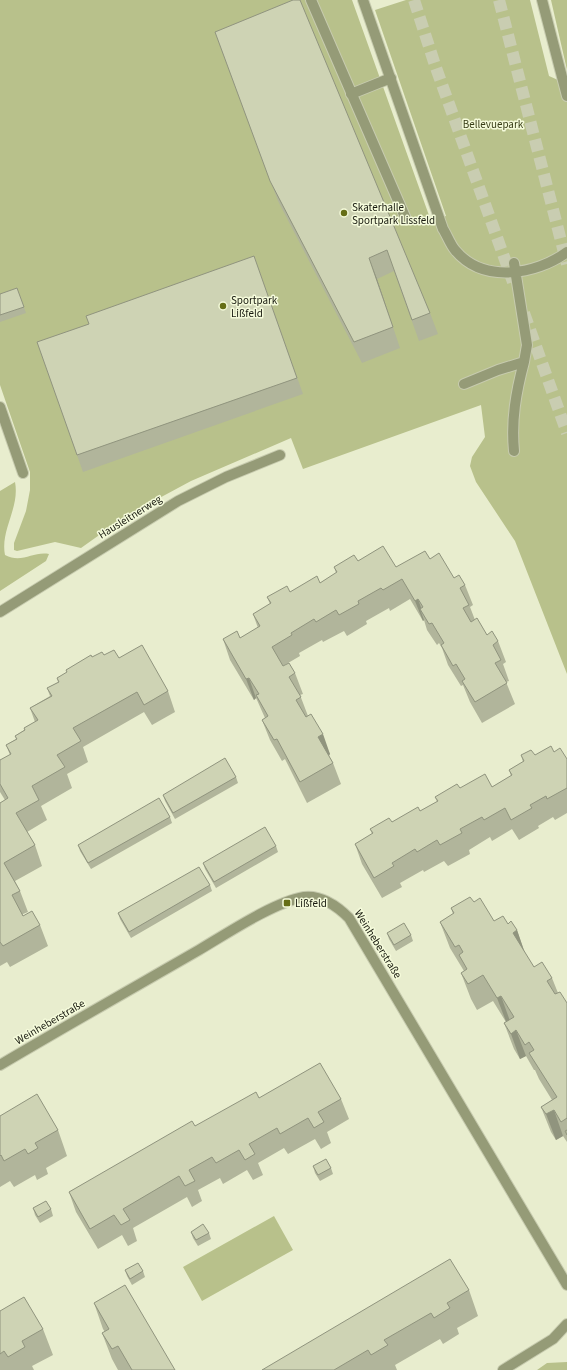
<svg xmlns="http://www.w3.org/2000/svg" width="567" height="1370" viewBox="0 0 567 1370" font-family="'Source Sans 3',sans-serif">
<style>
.green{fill:#b8c18b}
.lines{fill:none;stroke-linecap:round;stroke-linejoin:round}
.highway-tunnel{stroke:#c9cdb1;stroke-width:12;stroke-dasharray:12 6;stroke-linecap:butt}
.lane-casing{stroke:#c7cbaf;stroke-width:12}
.street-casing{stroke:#c7cbaf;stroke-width:12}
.lane{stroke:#959b77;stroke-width:10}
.street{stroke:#959b77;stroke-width:10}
.wall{fill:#b1b59b}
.shaded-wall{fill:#90947e}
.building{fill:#ced3b4;stroke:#90947e}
.poi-dot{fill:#666e16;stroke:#f5fbdb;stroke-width:1.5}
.labels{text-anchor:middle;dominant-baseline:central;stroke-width:3;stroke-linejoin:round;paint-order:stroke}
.park-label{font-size:11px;fill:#383d17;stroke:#f5fbdb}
.poi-label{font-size:11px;fill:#17190e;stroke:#f5fbdb;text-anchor:start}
.street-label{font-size:11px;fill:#17190e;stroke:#f5fbdb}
</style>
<rect width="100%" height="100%" fill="#e8edce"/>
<path class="green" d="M0,0h352l79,221 15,-5 -71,-206 31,-10h124l19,76 18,8v590l-52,-133 -39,-59 -6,-16 2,-9 13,-20 -4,-32 -178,64 -12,-31 -100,43 -65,35 -45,32 -26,-6 -38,9 -3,-1v-7l12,-32 4,-21v-18l-30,-87z
M551,0h16v70z
M15,482c5,26 -15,48 -10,73 17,9 28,-4 44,-1l-3,7 -46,30v-100z
M274,1216l19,34 -91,51 -19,-34z
M567,1362v8h-30l10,-7z"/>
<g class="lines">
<path class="highway-tunnel" d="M414,0l21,65 78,217
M499,0l68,264
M524,313l43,120"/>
<g class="lane-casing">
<path id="lane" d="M311,0l95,219
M363,0l80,229c4,6 7,15 12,21 28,34 81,25 112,2
M542,0l25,96
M351,94l40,-16
M464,384l34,-14 26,-8 3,-17 -13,-82
M514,451c-3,-31 2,-59 10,-89"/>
</g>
<g class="street-casing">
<path id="street" d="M0,407l23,66
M0,612l178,-111 48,-24 54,-22
M0,1065c66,-39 133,-77 199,-115 27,-16 75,-48 105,-53 18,-2 33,9 45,21l218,367
M503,1370l50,-31 14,-15"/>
</g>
<use href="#lane" class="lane"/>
<use href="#street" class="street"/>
</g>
<path class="wall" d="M293,0l137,313 8,21 -19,7 -25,-70 -17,8 23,69 -38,15 -84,-162 -63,-169z
M254,256l49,138 -220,78 -46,-130 52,-18z
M17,288l9,25 -26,9v-28z
M430,559l24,19 11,7 8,20 -3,2 5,13 12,15 11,6 8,21 -3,2 6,17 -3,1 9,22 -33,19 -12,-21 -7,-17 -2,1 -13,-21 -6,-17 -3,-5 -2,2 -10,-15 -3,-10 -1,1 -13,-22 -20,12 -1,-3 -23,13 1,3 -20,12 -3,-5 -21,11 -1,-2 -23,13 1,3 -17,10 12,7 8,21 -3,1 8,21 22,38 -1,2 4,7 8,21 -34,19 -22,-44 -3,2 -12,-21 -8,-20 3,-2 -8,-18 -1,-2 -2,2 -24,-40 -7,-21 17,-1 18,-10 -5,-14 17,-10 -3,-7 23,-5 30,-9 16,-10 -2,-6 24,-6 38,6z
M104,655l15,3 49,33 7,21 -23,13 -8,-13 -61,35 5,15 -21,12 5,14 -31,18 6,14 -20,12 8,13 7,21 -27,15 5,10 8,21 -5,2v2l17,9 8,21 -38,21 -3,-5 -7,4v-163l5,-3 -5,-8v-32l10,-5 -4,-10 10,-6 -1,-3 9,-6v-2l11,-6 -5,-14 20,-12 -3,-8 11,-6 -1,-4 10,-5 -1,-3 26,-13z
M554,752l13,7v54l-12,7 -2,-3 -15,9 1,2 -20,12 -7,-11 -20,12 -2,-4 -21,13 1,4 -22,12 -4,-5 -20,11 -1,-2 -23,13 2,4 -20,11 -20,-34 -7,-20 17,-10 -2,-5 22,-7 28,-11 17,-9 -2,-5 25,-9 32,-1 19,-11 -2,-6 14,-8 -2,-7h14z
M236,777l2,6 -63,36 -10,-18 -2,-6z
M170,817l2,6 -81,46 -11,-18 -2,-6z
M276,846l2,6 -62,36 -11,-19 -2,-6z
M210,885l2,6 -81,47 -11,-19 -2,-6z
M474,902l20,19 14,3 9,6 8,24 9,13 18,11 6,15 9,10v139l-4,-6 -7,4 -5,-8 -10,-25 11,-7 -13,-21 -4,-9h-1l-8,-14 -6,3 -6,-10 -10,-26 2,-1 -13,-21 -16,9 -6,-11 -10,-26 3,-2 -14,-23 -10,-26 13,-8 -2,-6z
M387,933l24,2 2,6 -17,10 -7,-12z
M259,1098l82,1 8,20 -22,13 4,11 -10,6 -6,-10 -27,15 -4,-6 -26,15 5,12 -10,5 -6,-10 -24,14 -3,-6 -22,12 4,11 -10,6 -5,-10 -54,31 4,13 -9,5 -6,-11 -24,14 -22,-37 -7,-20 126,-66z
M0,1116l58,14 9,26 -21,12 2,6 -11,6 -2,-5 -21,12 -4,-6 -10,6z
M313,1166l18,2 2,6 -13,7 -5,-8z
M33,1208l18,1 2,7 -13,7 -5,-8z
M191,1232l18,1 2,6 -13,7 -5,-8z
M125,1270l18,1 2,6 -13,8 -5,-9z
M469,1290l9,26 -21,12 2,6 -16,10 -3,-5 -45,26 2,5h-135z
M94,1303l81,67h-57l-6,-11 -10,-26 3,-1 -2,-3z
M0,1311l43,18 10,26 -21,11 2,4h-34z"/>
<path class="shaded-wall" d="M369,258l8,21 23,69 -7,-21z
M418,599l6,17 -4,-7 4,11 -1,1 -8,-20z
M249,678l7,20 -2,2 -8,-21z
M323,734l7,20 -4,4 -8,-21z
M517,930l9,26 -13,-23z
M501,996l9,25 -3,3 -10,-26z
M516,1030l10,26 -6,3 -9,-25z
M554,1110l9,26 -7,4 -10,-26z"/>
<path class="building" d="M293,0h7l130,313 -18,7 -25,-70 -18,8 24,69 -39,15 -84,-161 -55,-149z
M254,256l43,122 -220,77 -40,-113 52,-18 -3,-8z
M17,288l7,19 -24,8v-21z
M383,546l13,21 29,-16 5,8 9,-6 15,25 5,-3 6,10 -5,3 9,17 -6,3 8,14 6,-4 10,17 5,-4 6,10 -5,4 8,15 -6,3 12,20 -32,19 -13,-21 3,-2 -9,-15 -3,2 -12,-21 3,-2 -12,-20 -3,1 -9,-15 3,-2 -5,-8 -3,2 -13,-22 -19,11 -2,-2 -23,13 1,3 -20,11 -3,-5 -20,12 -2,-3 -23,14 1,2 -20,12 11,19 6,-3 6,10 -6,4 12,20 -5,3 10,17 5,-3 12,20 -5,3 15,26 -33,19 -23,-43 -3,1 -12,-20 6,-4 -12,-21 3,-1 -10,-16 -3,1 -23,-40 14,-8 3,7 20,-12 -7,-12 18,-11 -4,-6 20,-11 3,6 27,-16 3,7 17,-11 -3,-5 20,-12 4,6z
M142,645l26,46 -24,14 -7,-13 -64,36 8,13 -24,14 8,12 -33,19 7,14 -23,13 19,32 -31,18 16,28 -8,4 11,21 9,-5 8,14 -37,21 -3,-4v-139l8,-5 -8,-14v-24l11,-6 -5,-9 11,-6 -2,-3 10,-6 -1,-2 14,-8 -8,-12 22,-12 -5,-8 12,-6 -2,-4 10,-6 -1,-2 25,-15 1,2 10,-5 2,3 10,-5 5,8z
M551,746l3,6 6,-4 7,11v29l-20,11 -1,-3 -16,9 2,3 -21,12 -6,-12 -21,12 -2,-3 -22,12 2,4 -22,12 -3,-5 -20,12 -2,-3 -23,14 2,3 -20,12 -19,-34 18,-11 -3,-4 19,-11 3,4 26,-15 2,4 18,-10 -3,-4 22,-13 3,4 25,-14 7,13 20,-12 -3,-5 15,-9 -3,-6 10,-5 4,5z
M225,758l11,19 -63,36 -10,-18z
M159,798l11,19 -82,46 -10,-18z
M265,827l11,19 -62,36 -11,-19z
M199,867l11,18 -81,47 -11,-19z
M470,897l4,5 6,-4 14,23 9,-5 5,8 3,-3 6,9 -4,3 21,34 8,-5 10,16 -5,3 8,13 5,-2 7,11v116v-1l-6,4 -7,-12 -8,4 -5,-7 16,-10 -28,-44 5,-3 -5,-8 -4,3 -9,-15 -5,4 -7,-11 10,-6 -13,-21 -4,2 -14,-23 -15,9 -7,-11 6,-4 -8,-14 4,-3 -4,-7 -4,2 -15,-25 14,-9 -3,-5z
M404,923l7,12 -17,10 -7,-12z
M320,1063l21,36 -23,13 6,10 -10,6 -6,-10 -28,16 -3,-6 -28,16 6,10 -10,6 -6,-10 -23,13 -4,-6 -23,13 6,11 -10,5 -6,-10 -56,33 7,11 -9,5 -7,-10 -24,14 -21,-37 123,-71 3,5 61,-34 3,6z
M37,1094l21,36 -23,13 3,5 -10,6 -3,-5 -21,12 -3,-6 -1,1v-40z
M567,1130v5l-2,-4z
M326,1159l5,9 -13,7 -5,-9z
M46,1201l5,8 -13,8 -5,-9z
M203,1224l6,9 -13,7 -5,-8z
M450,1259l19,31 -22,13 3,5 -16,10 -3,-5 -47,27 4,5 -17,10 -3,-5 -34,20h-72z
M138,1263l5,8 -13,8 -5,-9z
M125,1285l50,85h-43l-14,-24 -6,3 -10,-16 7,-4 -15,-26z
M24,1297l19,32 -21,12 3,6 -17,10 -4,-6 -4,3v-43z"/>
<g class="poi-dot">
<circle cx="344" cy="213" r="4"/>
<circle cx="223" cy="306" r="4"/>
<rect x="283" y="899" width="8" height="8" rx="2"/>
</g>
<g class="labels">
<g class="park-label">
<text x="493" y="124">Bellevuepark</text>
</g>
<g class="poi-label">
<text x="352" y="207">Skaterhalle<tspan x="352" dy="13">Sportpark Lissfeld</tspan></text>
<text x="231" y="300">Sportpark<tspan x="231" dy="13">Lißfeld</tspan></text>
<text x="295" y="903">Lißfeld</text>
</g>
<g class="street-label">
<text transform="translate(130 517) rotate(-32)">Hausleitnerweg</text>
<text transform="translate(378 944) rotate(58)">Weinheberstraße</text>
<text transform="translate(50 1022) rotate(-30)">Weinheberstraße</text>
</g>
</g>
</svg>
